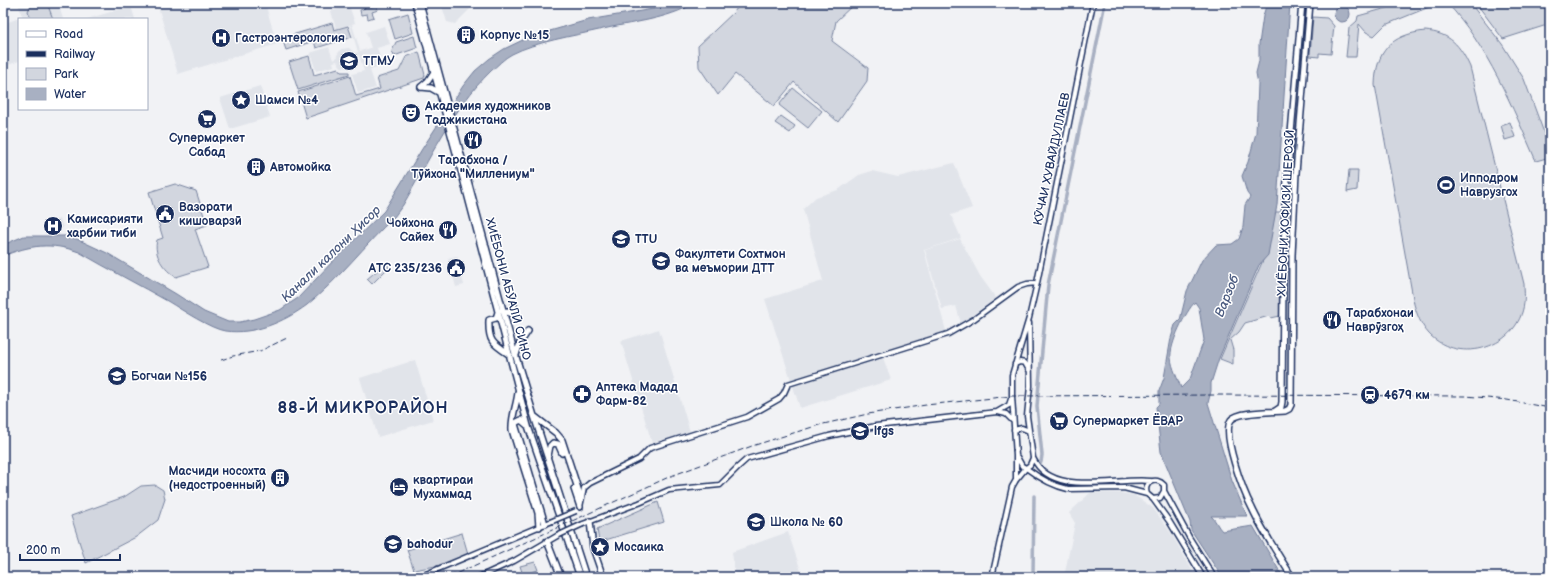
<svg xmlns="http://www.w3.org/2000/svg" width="1553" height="580" viewBox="0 0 1553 580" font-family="'Balsamiq Sans',sans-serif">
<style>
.built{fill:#e1e4ea}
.green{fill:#d2d6df;stroke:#76829e}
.water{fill:#a8b0c2;stroke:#707c9a;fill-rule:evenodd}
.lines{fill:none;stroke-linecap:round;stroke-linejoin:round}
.canal{stroke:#a8b0c2;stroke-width:3.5}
.minor-casing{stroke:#1b2f5e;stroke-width:7}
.major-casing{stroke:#1b2f5e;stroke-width:8}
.minor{stroke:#fff;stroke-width:4}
.major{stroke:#fff;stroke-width:5}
.rail{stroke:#1b2f5e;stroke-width:1;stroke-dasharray:6 3;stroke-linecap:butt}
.minor-bridge-casing{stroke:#1b2f5e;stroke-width:7;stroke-linecap:butt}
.minor-bridge{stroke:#fff;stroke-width:4}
.labels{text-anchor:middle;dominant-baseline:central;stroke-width:3;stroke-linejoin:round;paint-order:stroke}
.poi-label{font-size:12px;font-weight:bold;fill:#1b2f5e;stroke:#fff;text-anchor:start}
.street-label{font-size:12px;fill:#1b2f5e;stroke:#fff}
.water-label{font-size:13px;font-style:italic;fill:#4c5c81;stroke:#fff}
.district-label{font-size:16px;font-weight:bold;letter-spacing:1px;fill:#1b2f5e;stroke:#fff}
</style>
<rect width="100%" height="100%" fill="#f1f2f5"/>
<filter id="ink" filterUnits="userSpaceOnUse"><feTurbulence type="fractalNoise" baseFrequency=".025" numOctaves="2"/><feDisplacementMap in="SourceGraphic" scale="8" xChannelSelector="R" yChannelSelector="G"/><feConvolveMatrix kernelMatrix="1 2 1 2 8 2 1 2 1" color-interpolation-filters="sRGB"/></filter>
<g filter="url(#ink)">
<path class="built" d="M18,3h40l5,16h-40z
M157,3h108l12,41 -99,30z
M441,3h35l-21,21 -8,-2z
M349,5l6,18 -3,1 8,27 11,-3 -5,-16 18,-6 6,18 -13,4 6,18 -13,4 6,18 -18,5 -6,-19 12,-3 -5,-16 -3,1 1,5 -2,3 -6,4 -8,-1 -4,-6 -4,1 1,4 -18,5 -6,-18 19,-6 4,13 3,-1 1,-4 4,-6 8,-1 6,5 3,-1 -8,-27 -14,4 -5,-18z
M131,6l4,13h-48z
M19,18v43l-16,6v-43z
M260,86l10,31 -40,12 -10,-31z
M954,163l18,45 -21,7 10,23 -37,12 22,81 -65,21 10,28 -91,28 -35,-109 58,-18 -20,-72 13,-12 22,-7 21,-15 13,-4 26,6z
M60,219l3,9 -16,4 -3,-9z
M960,239l20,37 16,22 -35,25 -5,-17 -14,3 -17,-59z
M457,256l7,29 -8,2 -8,-29z
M659,329l31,103 -38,11 -31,-102z
M415,360l18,60 -55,17 -18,-59z
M1091,492l30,1 13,2 19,13 18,25 25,44h-132l11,-54 -6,-10z
M788,532l15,45h-66l-3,-9 -2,-16z"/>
<path class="green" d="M32,3h15l6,16h-22l-3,-8z
M363,3h6l2,4 5,-2 2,5 -6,2 2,5 -6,2 -1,-5 -6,1 -1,-5 5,-2z
M741,3h114l-19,18 -4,20 36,27 -1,13 -29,41 -44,-40 -20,24 -39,-32 -17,21 -19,-28 -1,-21 36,-34z
M1405,3h7l1,2 7,-2h19l-54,22 -11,11 -8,-4 -7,-8 -3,33h-10l3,-29 8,-7 1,-5z
M1447,3h23l32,41 22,35 26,70v8l-14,4c-23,-53 -49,-116 -89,-158z
M1476,3h74v21l-47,15z
M408,13l5,20 -18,6 -6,-20z
M1313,17l14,1 7,8 -3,28 -12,-1v4l-9,-1z
M332,23l2,7 14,-4 4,11 -36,11 -2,-7 -28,9 -4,-12z
M1425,31c25,2 35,14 45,36l54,217c0,6 1,13 0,19 -5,44 -64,63 -95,31 -8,-9 -12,-19 -15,-30l-39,-219c1,-34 16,-50 50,-54z
M414,36l3,12 -23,8 -2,-5 4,-9z
M419,52l6,23 -1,3 -118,40 -8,-26 52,-16 6,20 24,-7 -3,-11 22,-7 7,-14z
M309,56l5,19 24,-7 3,4h8v2l-51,16 -9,-28z
M793,88l29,23 -14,17 -29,-23z
M781,116l14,10 -5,7 -15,-10z
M1510,122l5,15 -10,3 -4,-15z
M1349,170h9l-1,20 -10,2z
M175,184l21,7 11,34 -12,4 13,38 -32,10c-12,-7 -23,-22 -19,-37l6,-2 -14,-46z
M1274,212h9l-3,104 -9,2 -2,-2 -24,7 -6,9 -9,8 3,10v14l-13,-5 47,-108z
M386,263l3,4 -17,17 -5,-5z
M155,485l8,5 2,9 -7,21 -22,17 -50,26 -15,-47 53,-19 17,-11z
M658,502l6,20 -65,20 -2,-13z
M462,533l6,21 -27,11 -27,5 -7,-20z
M535,562l3,8 -15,5 -3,-9z"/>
<path class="water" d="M671,3h24c-29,17 -64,19 -96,27 -26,6 -64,12 -87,24 -8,4 -15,12 -21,17 -39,38 -61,88 -88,134l-9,12c-29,28 -55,62 -87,88 -23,17 -53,30 -82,26 -14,-2 -43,-21 -56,-29 -30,-17 -61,-33 -90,-50 -28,-10 -49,-7 -76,4v-11l21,-9h41l12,3 30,14 69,41 28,18 24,10h12l14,-3 26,-9 18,-12 36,-38 50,-49 38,-62 41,-63 12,-15 14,-12 15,-10 25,-12 59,-17 65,-11z
M1267,3h23l-13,202 -9,50 -9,10 -40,93 -8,25v8l-3,12 24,78 15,35h-36c5,4 6,10 11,15l31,-5 30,51h-61l-31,-47 -1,-8 -29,-70 -5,-45 3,-3v-13l5,-13 7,-40 4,-13 5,-5 7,-29 15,-31 14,-15 16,-1 7,-5 4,-12 2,-22 5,-8 -3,-4 -5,-17 6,-14 8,-29 2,-49 -2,-11 3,-12v-17l4,-28zM1195,302l4,6 5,32 -14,39 -9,9c-3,-9 -9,-20 -10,-30 -2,-13 15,-47 24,-56z
M1334 14a8 8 0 1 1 16 0a8 8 0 1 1-16 0Z"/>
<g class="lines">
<path class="canal" d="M1041,462l1,-7 -5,-49 11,-121 57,-282
M1033,577l1,-81"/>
<g class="minor-casing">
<path id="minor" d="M1015,364l5,-2 5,1 4,7
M998,412l8,2 7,7
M1014,430l8,-2 7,3
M1017,457l5,9 4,2 4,-3 3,-7 -6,-42 3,-30 -1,-63
M1033,458c19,40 82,19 118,23
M1016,480v-24l-4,-60v-21l17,-57 8,-35 56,-280
M1164,491l25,46 25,40
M1153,499l7,-1 4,-7v-6c-8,-9 -21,-3 -17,9l6,5 16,22 34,56
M580,507l4,-19 6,-5 49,-24 11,-11 97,-31 32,-18 5,-6 4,-9 160,-50 26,-15 44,-32 9,-3 10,-1
M583,524l56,-21 30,-13 51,-5 18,-18 9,-8 82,-23 47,-10 121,-14 12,-7 2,-6
M419,577l131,-55
M479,577l35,-16 43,-25
M992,577l20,-90 4,-7 10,-12c12,9 27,18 42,21l56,-1 23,6"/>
</g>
<g class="major-casing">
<path id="major" d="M415,3l49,179 64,244 52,151
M420,3l93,344 21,69 52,161
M421,87l10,1 9,5
M421,87l7,-6 6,-9
M502,310l15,6
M507,311h4l3,-5
M498,312l-2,6 -7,2c-1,22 4,24 21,35
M516,355l4,-12 8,-12
M518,392c-1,13 -7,24 -6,38l26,83 1,14
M1275,411l6,-4 1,-5 1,-117 2,-81 17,-201
M534,416l22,17 6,7 19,58
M528,426l-7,-6 -4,2 -2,2 30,100
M548,456l2,-10 3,-3 5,1 4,9
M574,489l6,18
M590,521l3,27 10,29
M547,541l14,36
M1292,577c-14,-23 -29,-45 -40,-69 -8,-15 -31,-74 -21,-88 7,-9 42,-8 54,-9l4,-2 2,-4 1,-150 4,-82 14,-170"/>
</g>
<use href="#minor" class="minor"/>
<use href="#major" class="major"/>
<path class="rail" d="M221,360l12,-4 27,-5 27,-13
M449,577l222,-101 81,-30 67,-21 49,-11 58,-9 86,-9 203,-1 251,1 41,4 43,8"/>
<g class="minor-bridge-casing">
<path id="minor-bridge" d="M550,522l26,-11
M557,536l26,-12"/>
</g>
<use href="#minor-bridge" class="minor-bridge"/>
</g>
</g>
<defs>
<g id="building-disc" transform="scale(1)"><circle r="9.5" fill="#1b2f5e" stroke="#fff"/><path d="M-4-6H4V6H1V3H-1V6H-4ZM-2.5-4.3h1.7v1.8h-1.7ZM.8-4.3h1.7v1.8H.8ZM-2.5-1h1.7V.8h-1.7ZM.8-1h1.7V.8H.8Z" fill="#fff"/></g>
<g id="hospital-disc" transform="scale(1)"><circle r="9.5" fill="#1b2f5e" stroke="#fff"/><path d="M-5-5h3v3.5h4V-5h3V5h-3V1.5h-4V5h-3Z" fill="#fff"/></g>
<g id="university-disc" transform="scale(1)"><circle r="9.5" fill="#1b2f5e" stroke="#fff"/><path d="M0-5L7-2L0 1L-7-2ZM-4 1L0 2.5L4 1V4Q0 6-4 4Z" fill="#fff"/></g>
<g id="sight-disc" transform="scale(1)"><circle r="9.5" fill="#1b2f5e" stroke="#fff"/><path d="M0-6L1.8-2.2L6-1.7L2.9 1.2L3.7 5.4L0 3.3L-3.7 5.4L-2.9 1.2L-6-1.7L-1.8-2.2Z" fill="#fff"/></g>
<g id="theatre-disc" transform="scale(1)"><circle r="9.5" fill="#1b2f5e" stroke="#fff"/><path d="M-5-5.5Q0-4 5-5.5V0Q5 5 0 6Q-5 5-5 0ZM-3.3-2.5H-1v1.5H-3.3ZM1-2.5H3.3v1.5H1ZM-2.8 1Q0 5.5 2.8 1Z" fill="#fff"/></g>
<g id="supermarket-disc" transform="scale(1)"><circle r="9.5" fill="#1b2f5e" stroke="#fff"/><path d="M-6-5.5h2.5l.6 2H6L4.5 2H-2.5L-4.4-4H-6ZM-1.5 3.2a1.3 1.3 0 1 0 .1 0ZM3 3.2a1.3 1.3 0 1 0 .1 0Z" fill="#fff"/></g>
<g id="restaurant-disc" transform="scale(1)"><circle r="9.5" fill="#1b2f5e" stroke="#fff"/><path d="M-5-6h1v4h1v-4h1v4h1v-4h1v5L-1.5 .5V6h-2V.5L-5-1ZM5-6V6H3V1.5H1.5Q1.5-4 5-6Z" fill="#fff"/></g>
<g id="stadium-disc" transform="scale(1)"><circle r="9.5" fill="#1b2f5e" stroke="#fff"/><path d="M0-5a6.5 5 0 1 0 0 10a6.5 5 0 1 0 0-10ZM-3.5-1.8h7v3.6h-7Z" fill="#fff"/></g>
<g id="civic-disc" transform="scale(1)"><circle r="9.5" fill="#1b2f5e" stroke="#fff"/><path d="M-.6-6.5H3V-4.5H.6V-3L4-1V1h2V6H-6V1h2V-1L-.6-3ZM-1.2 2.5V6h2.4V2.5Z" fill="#fff"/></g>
<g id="school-disc" transform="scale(1)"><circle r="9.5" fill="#1b2f5e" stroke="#fff"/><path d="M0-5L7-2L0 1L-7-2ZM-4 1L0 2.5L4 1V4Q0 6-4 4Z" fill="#fff"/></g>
<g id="pharmacy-disc" transform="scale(1)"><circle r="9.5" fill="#1b2f5e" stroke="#fff"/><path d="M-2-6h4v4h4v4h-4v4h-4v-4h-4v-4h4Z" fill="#fff"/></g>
<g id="station-disc" transform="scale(1)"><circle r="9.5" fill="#1b2f5e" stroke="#fff"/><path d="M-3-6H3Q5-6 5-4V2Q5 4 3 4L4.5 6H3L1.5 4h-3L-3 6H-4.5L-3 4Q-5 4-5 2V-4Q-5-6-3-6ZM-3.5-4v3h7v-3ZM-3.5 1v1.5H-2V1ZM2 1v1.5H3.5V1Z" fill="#fff"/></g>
<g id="hotel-disc" transform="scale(1)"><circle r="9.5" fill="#1b2f5e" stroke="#fff"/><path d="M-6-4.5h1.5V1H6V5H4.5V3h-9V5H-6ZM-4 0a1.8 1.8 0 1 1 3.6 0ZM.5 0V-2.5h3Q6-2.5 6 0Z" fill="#fff"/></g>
</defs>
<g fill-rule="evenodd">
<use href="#building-disc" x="466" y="35"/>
<use href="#hospital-disc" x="221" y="38"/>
<use href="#university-disc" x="349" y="61"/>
<use href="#sight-disc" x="241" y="100"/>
<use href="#theatre-disc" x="411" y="113"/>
<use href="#supermarket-disc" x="207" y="119"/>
<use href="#restaurant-disc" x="473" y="140"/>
<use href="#building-disc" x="256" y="167"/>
<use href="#stadium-disc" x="1446" y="185"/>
<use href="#civic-disc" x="165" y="214"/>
<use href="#hospital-disc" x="53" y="226"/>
<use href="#restaurant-disc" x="448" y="230"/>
<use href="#university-disc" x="621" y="239"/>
<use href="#university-disc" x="661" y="261"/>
<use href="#civic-disc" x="456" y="268"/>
<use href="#restaurant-disc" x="1332" y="320"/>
<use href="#school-disc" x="117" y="376"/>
<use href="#pharmacy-disc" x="582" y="394"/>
<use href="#station-disc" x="1370" y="395"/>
<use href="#supermarket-disc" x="1059" y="421"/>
<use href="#school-disc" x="860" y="431"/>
<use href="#building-disc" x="280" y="478"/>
<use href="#hotel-disc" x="399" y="487"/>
<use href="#school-disc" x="756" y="522"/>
<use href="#school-disc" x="393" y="544"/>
<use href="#sight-disc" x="600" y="547"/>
</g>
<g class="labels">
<g class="poi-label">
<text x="480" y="35">Корпус №15</text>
<text x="235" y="38">Гастроэнтерология</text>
<text x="363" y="61">ТГМУ</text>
<text x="255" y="100">Шамси №4</text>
<text x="425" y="106">Академия художников<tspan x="425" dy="14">Таджикистана</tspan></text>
<text x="207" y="138" text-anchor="middle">Супермаркет<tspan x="207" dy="14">Сабад</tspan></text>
<text x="473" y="160" text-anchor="middle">Тарабхона /<tspan x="473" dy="14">Тӯйхона "Миллениум"</tspan></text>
<text x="270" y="167">Автомойка</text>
<text x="1460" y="178">Ипподром<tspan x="1460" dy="14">Наврузгох</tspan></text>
<text x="179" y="207">Вазорати<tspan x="179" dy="14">кишоварзӣ</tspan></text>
<text x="67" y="219">Камисарияти<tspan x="67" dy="14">харбии тиби</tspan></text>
<text x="434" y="223" text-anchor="end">Чойхона<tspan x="434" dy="14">Сайех</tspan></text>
<text x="635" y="239">TTU</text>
<text x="675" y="254">Факултети Сохтмон<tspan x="675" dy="14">ва меъмории ДТТ</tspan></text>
<text x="442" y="268" text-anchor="end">АТС 235/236</text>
<text x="1346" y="313">Тарабхонаи<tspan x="1346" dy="14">Наврӯзгоҳ</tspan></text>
<text x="131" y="376">Богчаи №156</text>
<text x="596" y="387">Аптека Мадад<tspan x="596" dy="14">Фарм-82</tspan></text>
<text x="1384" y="395">4679 км</text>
<text x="1073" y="421">Супермаркет ЁВАР</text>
<text x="874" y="431">lfgs</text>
<text x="266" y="471" text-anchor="end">Масчиди носохта<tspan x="266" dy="14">(недостроенный)</tspan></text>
<text x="413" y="480">квартираи<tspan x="413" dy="14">Мухаммад</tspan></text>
<text x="770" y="522">Школа № 60</text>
<text x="407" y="544">bahodur</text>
<text x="614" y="547">Мосаика</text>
</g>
<g class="street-label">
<text transform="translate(1052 159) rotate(-78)">КӮЧАИ ХУВАЙДУЛЛАЕВ</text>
<text transform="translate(1286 213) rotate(-87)">ХИЁБОНИ ҲОФИЗИ ШЕРОЗӢ</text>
<text transform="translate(508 289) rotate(75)">ХИЁБОНИ АБӮАЛӢ СИНО</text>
</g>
<g class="water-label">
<text transform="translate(331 254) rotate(-44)">Канали калони Ҳисор</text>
<text transform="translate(1227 296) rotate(-68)">Варзоб</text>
</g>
<g class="district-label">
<text x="363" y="408">88-Й МИКРОРАЙОН</text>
</g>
</g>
<rect width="1553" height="580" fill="none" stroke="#fff" stroke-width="16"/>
<rect x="8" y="8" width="1537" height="564" fill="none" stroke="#1b2f5e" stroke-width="1.5" filter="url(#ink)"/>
<rect x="18" y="18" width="130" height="92" fill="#ffffff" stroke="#a4acbf"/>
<rect x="26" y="31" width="20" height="6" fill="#ffffff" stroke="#a4acbf"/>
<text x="54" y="38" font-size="12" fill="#1b2f5e">Road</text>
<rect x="26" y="51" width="20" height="6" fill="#1b2f5e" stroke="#a4acbf"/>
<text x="54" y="58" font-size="12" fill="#1b2f5e">Railway</text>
<rect x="26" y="68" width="20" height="12" fill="#d2d6df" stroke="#a4acbf"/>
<text x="54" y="78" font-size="12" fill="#1b2f5e">Park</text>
<rect x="26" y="88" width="20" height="12" fill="#a8b0c2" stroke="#a4acbf"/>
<text x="54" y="98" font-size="12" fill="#1b2f5e">Water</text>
<path d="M20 554v6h100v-6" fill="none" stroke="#1b2f5e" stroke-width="2"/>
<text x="26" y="554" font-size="12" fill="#1b2f5e" stroke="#ffffff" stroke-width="3" paint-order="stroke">200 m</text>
</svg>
